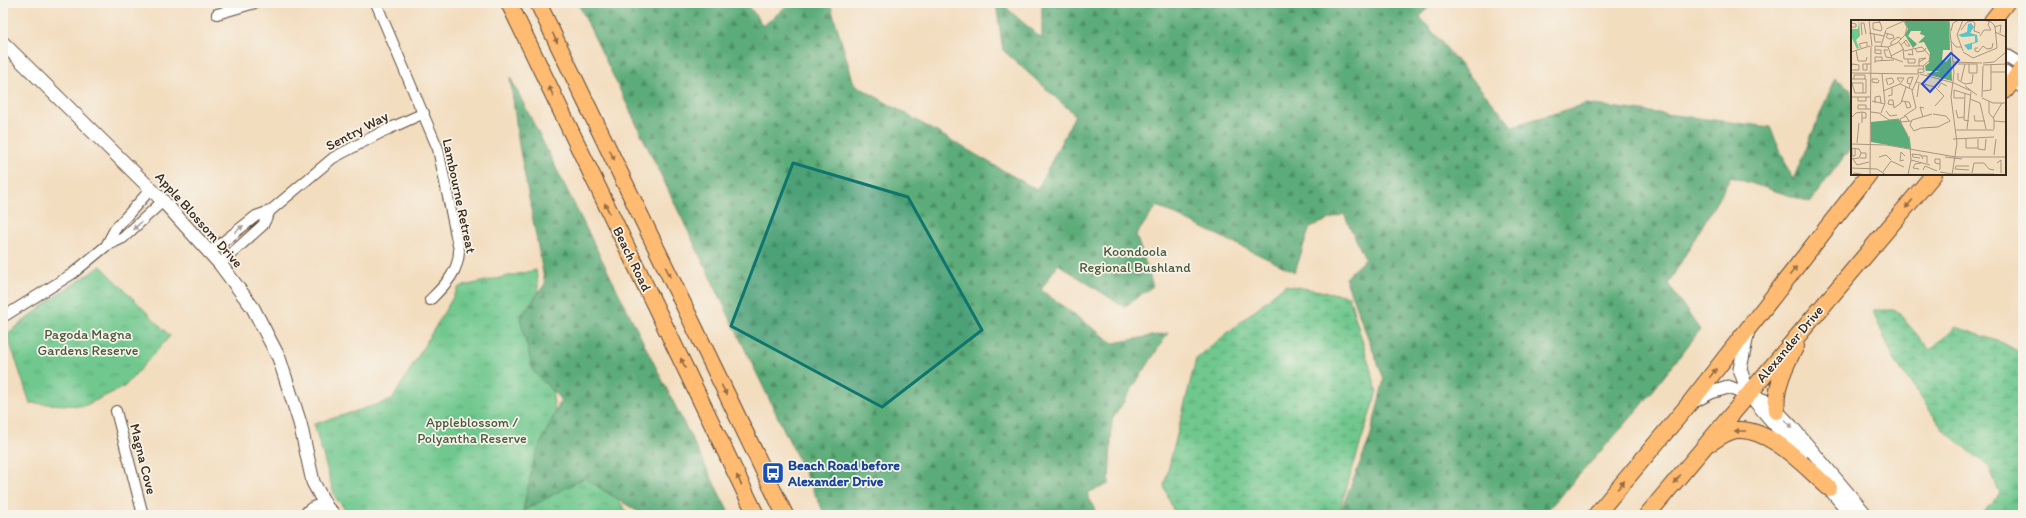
<svg xmlns="http://www.w3.org/2000/svg" width="2026" height="518" viewBox="0 0 2026 518" font-family="Itim,sans-serif">
<style>
.grass{fill:url(#grass-tufts);stroke:#557956}
.forest{fill:url(#forest-firs);stroke:#4b6b4c}
.wetland{fill:url(#wetland-marsh);stroke:#557956}
.lines{fill:none;stroke-linecap:round;stroke-linejoin:round}
.minor-casing{stroke:#574536;stroke-width:12}
.tertiary-casing{stroke:#574536;stroke-width:15}
.primary-casing{stroke:#574536;stroke-width:18}
.minor{stroke:#fff;stroke-width:10}
.tertiary{stroke:#fff;stroke-width:13}
.primary{stroke:#ffbb71;stroke-width:16}
.oneway{fill:#936b43}
.oneway2{fill:#a79f9a}
.marked{fill:#0f766e;fill-opacity:0.2;stroke:#0f766e;stroke-width:3;stroke-linejoin:round}
.labels{text-anchor:middle;dominant-baseline:central;stroke-width:3.5;stroke-linejoin:round;paint-order:stroke}
.street-label{font-size:14px;fill:#3b2a1e;stroke:#f7f3e8}
.park-label{font-size:14px;fill:#4b5940;stroke:#f7f3e8}
.transit-label{font-size:14px;font-weight:bold;fill:#164399;stroke:#f7f3e8;text-anchor:start}
.inset-road{fill:none;stroke:#a9957f;stroke-width:1}
.view{fill:#1d4ed8;fill-opacity:0.15;stroke:#1d4ed8;stroke-width:2}
.inset-edge{fill:none;stroke:#3b2a1e;stroke-width:2}
</style>
<defs>
<pattern id="grass-tufts" width="24" height="20" patternUnits="userSpaceOnUse"><rect width="24" height="20" fill="#6fc88e"/><path d="M3 7l-1-3M5 7V3M7 7l1-3M15 17l-1-3M17 17v-4M19 17l1-3" fill="none" stroke="#5ca373"/></pattern>
<pattern id="forest-firs" width="22" height="20" patternUnits="userSpaceOnUse"><rect width="22" height="20" fill="#5bac79"/><path d="M5 1l3.5 6h-7zM16 11l3.5 6h-7z" fill="#4c8c63"/></pattern>
<pattern id="wetland-marsh" width="20" height="14" patternUnits="userSpaceOnUse"><rect width="20" height="14" fill="#6fc88e"/><path d="M1 5h8M5 5V1M11 12h8M15 12V8" fill="none" stroke="#5ca373"/></pattern>
</defs>
<rect width="100%" height="100%" fill="#f7f3e8"/>
<filter id="ink" filterUnits="userSpaceOnUse"><feTurbulence type="fractalNoise" baseFrequency=".025" numOctaves="2"/><feDisplacementMap in="SourceGraphic" scale="8" xChannelSelector="R" yChannelSelector="G"/><feConvolveMatrix kernelMatrix="1 2 1 2 8 2 1 2 1" color-interpolation-filters="sRGB"/></filter>
<filter id="wash" filterUnits="userSpaceOnUse"><feTurbulence type="fractalNoise" baseFrequency=".012" numOctaves="4" result="noise"/><feDisplacementMap in="SourceGraphic" scale="16" xChannelSelector="R" yChannelSelector="G"/><feGaussianBlur stdDeviation="0.9" result="paint"/><feColorMatrix in="noise" values="0 0 0 0 0 0 0 0 0 0 0 0 0 0 0 0 0 1.4 0 .05"/><feComposite in="paint" operator="in"/></filter>
<g filter="url(#wash)">
<rect width="100%" height="100%" fill="#f3ddbf"/>
<path class="grass" d="M101,266l69,70 -46,51 -40,19 -54,-3 -23,-69 53,-41z
M536,270l19,142 74,103h-284l-1,-7 -9,-11 -21,-73 78,-24 67,-113z"/>
<path class="forest" d="M578,3h169l16,23 28,-23h39l24,81 183,106 38,-75 -72,-65 -7,-47h5l41,36v-36h390l-12,14 92,109 74,-22 184,23 23,53 42,-102 17,12v56l-42,56 -79,-25 -63,107 32,46 -62,80 -95,105h-204l31,-77 14,-59 -39,-101 20,-19 -21,-45 -34,13 -15,45 -138,-66 -21,29 17,51 -29,21 -66,-43 -17,26 72,53 55,-10 -56,87 -3,64 -22,9 10,22h-272z
M510,77l27,53 193,385h-87l-59,-37 -61,33 11,-53 27,-58 -28,-29 -13,-54 25,-33 -26,-139z"/>
<path class="wetland" d="M1285,285l64,11 28,95 -39,124h-163l-11,-29 32,-127z
M1872,310h24l34,40 26,-23 47,16 20,11v161h-42l19,-21 -11,-27 -46,-38 -48,-68z"/>
</g>
<g filter="url(#ink)">
<g class="lines">
<g class="minor-casing">
<path id="minor" d="M376,3l62,146 21,101c0,22 -14,35 -29,50
M217,14l38,-11
M106,246l9,-17 36,-40
M210,252l46,-36 14,-5
M220,264l43,-39 7,-14 63,-53 49,-26 42,-19
M3,317l69,-43 34,-28 17,-8 40,-37
M116,411l27,104"/>
</g>
<g class="tertiary-casing">
<path id="tertiary" d="M3,43l160,158 57,63 33,44 26,50 21,65 13,59 14,26
M2005,55l18,11
M2005,73l18,14
M1748,331l-8,38 8,24 53,62
M1692,402l19,-10 17,-5 40,15 23,24 75,89
M1823,481l29,34
M306,515c8,-11 20,-11 28,0"/>
</g>
<g class="primary-casing">
<path id="primary" d="M509,3l247,512
M538,3l247,512
M1992,21l14,-18
M2005,91l18,-23
M1777,411c-3,-21 8,-46 19,-65
M1712,442c7,-5 16,-11 25,-12 34,-2 68,37 92,58
M1596,515l93,-111 180,-230
M1647,515l287,-341"/>
</g>
<use href="#minor" class="minor"/>
<use href="#tertiary" class="tertiary"/>
<use href="#primary" class="primary"/>
</g>
<defs><path id="oneway-solid" d="M-6-.8H1V-3.2L6.5 0L1 3.2V.8H-6Z"/></defs>
<g class="oneway">
<use href="#oneway-solid" transform="translate(555 38) rotate(64)"/>
<use href="#oneway-solid" transform="translate(551 91) rotate(-115)"/>
<use href="#oneway-solid" transform="translate(612 155) rotate(64)"/>
<use href="#oneway-solid" transform="translate(1909 204) rotate(130)"/>
<use href="#oneway-solid" transform="translate(607 208) rotate(-116)"/>
<use href="#oneway-solid" transform="translate(1793 271) rotate(-52)"/>
<use href="#oneway-solid" transform="translate(668 272) rotate(64)"/>
<use href="#oneway-solid" transform="translate(683 363) rotate(-116)"/>
<use href="#oneway-solid" transform="translate(1713 373) rotate(-52)"/>
<use href="#oneway-solid" transform="translate(724 390) rotate(64)"/>
<use href="#oneway-solid" transform="translate(1740 431) rotate(-180)"/>
<use href="#oneway-solid" transform="translate(1677 479) rotate(130)"/>
<use href="#oneway-solid" transform="translate(739 480) rotate(-116)"/>
<use href="#oneway-solid" transform="translate(1621 485) rotate(-50)"/>
</g>
<g class="oneway2">
<use href="#oneway-solid" transform="translate(137 226) rotate(137)"/>
<use href="#oneway-solid" transform="translate(239 229) rotate(-38)"/>
<use href="#oneway-solid" transform="translate(1789 424) rotate(47)"/>
</g>
</g>
<path class="marked" d="M793,163l115,34 74,133 -100,77 -151,-81z"/>
<defs>
<g id="bus-square" transform="scale(1.15)"><rect x="-9" y="-9" width="18" height="18" rx="4" fill="#1a4fb4" stroke="#f7f3e8"/><path d="M-5-6H5V4H4V6H2V4H-2V6H-4V4H-5ZM-3.5-4V0h7V-4ZM-3.5 1.2v1.5H-2V1.2ZM2 1.2v1.5H3.5V1.2Z" fill="#fff"/></g>
</defs>
<g fill-rule="evenodd">
<use href="#bus-square" x="773" y="473"/>
</g>
<g class="labels">
<g class="street-label">
<text transform="translate(357 131) rotate(-28)">Sentry Way</text>
<text transform="translate(459 196) rotate(78)">Lambourne Retreat</text>
<text transform="translate(199 220) rotate(48)">Apple Blossom Drive</text>
<text transform="translate(632 259) rotate(64)">Beach Road</text>
<text transform="translate(1790 344) rotate(-50)">Alexander Drive</text>
<text transform="translate(143 459) rotate(76)">Magna Cove</text>
</g>
<g class="park-label">
<text x="1135" y="251">Koondoola<tspan x="1135" dy="16">Regional Bushland</tspan></text>
<text x="88" y="334">Pagoda Magna<tspan x="88" dy="16">Gardens Reserve</tspan></text>
<text x="472" y="422">Appleblossom /<tspan x="472" dy="16">Polyantha Reserve</tspan></text>
</g>
<g class="transit-label">
<text x="788" y="465">Beach Road before<tspan x="788" dy="16">Alexander Drive</tspan></text>
</g>
</g>
<g transform="translate(1851 20)">
<rect width="155" height="155" fill="#f3ddbf"/>
<path d="M8,0l1,16 -4,4 3,8 -2,1 -6,-13 1,-7h6z" fill="#6fc88e"/>
<path d="M53,0h45l1,30h-7l-1,10 4,2 5,-6 1,25 -26,-7 14,-3h-14l-1,-5 4,-3 1,-10 -6,-11 -6,1 7,-7 -5,-2 1,-3h-10l-3,5 9,8 -4,4 -8,-13 3,-6zM48,99l11,21 1,9 -40,-7v-20z" fill="#5bac79"/>
<path d="M120,3l3,4 -4,6 7,2 1,7 -6,2v5l-4,1 -4,-5 11,-3v-6l-13,1 -4,-2 9,-3 1,-8z" fill="#57c5cc"/>
<path class="inset-road" d="M18,0l3,26M28,0l3,8 -1,3 -8,-2v-6l7,-1M98,0l5,53 -3,24 6,46 -5,32M0,3l5,1v3h-5M143,7l7,-2 -1,8M35,9l18,-8M110,10l6,-8 5,-1 3,2 -1,8 6,2M100,11l2,-8 6,-3M144,12l11,5M18,13l15,3M34,13l8,2 1,3 -5,1 -3,-2 2,-3M23,14l1,8h6M11,15l-1,-12h3l2,11M129,16l4,-6h7l-3,-5 1,-3M100,21l5,6h6M48,22l4,6 1,11M50,25l5,-5 4,6h-3l-3,-4M24,26l13,1M30,26l5,-16M40,26v-4l7,-5 4,2M132,26l4,3 5,-1 1,-5M37,27l9,-4 8,-8 2,-8 -4,-7M37,27l4,11 11,4M10,28l-2,-4 8,-2v4M64,28l2,4 7,-1 2,-3M127,28h-3v3l3,1 5,-6M5,30l2,11h8l1,-4M24,30h6v4l-6,-1v-7M37,30h-4l2,7 6,1M112,31l-6,-16 6,-15M0,32l19,-6M112,32l10,6 24,-10 -2,-22 -4,-4 -7,-2M59,35l-2,-1 5,1 -1,-6M40,36l13,-7M53,39h11v4h-7v-4M24,41l19,-1M102,42l29,1M24,43v-6h7v4M132,43l11,-1 12,-10M16,44v6h-4v-6h8M107,44h19v9h-8v-9M132,45l23,-1M53,46h19l6,-5 1,-5 -8,-9 -18,4M68,46v-7l7,-1 -7,4M72,46l1,3v3l-6,1v-4h6M0,50h8v-5l-7,-1 -1,6M140,52h15M0,53l68,1M107,53v7l7,4M69,54l34,9 17,8M0,59h15v14h-11l-4,-13M3,59v-4h11v4M27,59h-6v3l6,1 1,-3M110,61l4,-17M65,62l19,5M1,63h11v10M49,64l4,-6h-7l3,4M114,64l7,-1 1,-9M37,65l-2,-6 6,-1 2,4 -5,3M114,66l12,9M58,68l4,-11 -5,1 -1,5 3,1M87,68l3,-5 6,3M32,71l17,-7 13,6M132,71l8,-1v-26M114,73l-1,27 5,1M37,76l4,-1v-8M1,77h19M7,77v4h8v-4M66,77l2,-13M131,77l1,-31M113,78h-10v-8l16,5M131,78l11,5h13M119,79l10,4 6,26M21,81l13,3M51,81l6,1h1l2,5 -4,1 -2,-6M138,81v12l5,6v10M24,83v-6l5,-1 1,7M42,85l-5,-1 1,-4h4l1,8M84,86l9,-10 -9,-9M43,88l7,-5 5,-16M65,88l-4,-17 7,-16M7,89v-4h8v4M7,89h13M105,90l2,8 6,-1M35,91l4,5 7,-1M11,92l4,1v5h-4M20,92l8,1 10,7 10,-1M30,93l4,-10 -3,-29M82,94l13,2 4,5M123,95l1,6h10M53,96l12,-8M72,97l-3,-10 4,1M0,98l5,-5 6,-1v11M142,98l9,-15M49,101l8,15M58,101l-3,-5 -6,3 1,3 10,-1M143,101l12,1M116,109l4,-37M105,110h38M63,111l-4,-6 2,-5 20,-6M63,111l7,-3 17,-1 12,-6M102,119l41,-2M115,119v9h12M127,119v10l7,1 1,-11M6,123l2,-20M0,124l35,1 70,12h50M0,128l8,1 2,4 -2,5 -8,1M1,128v8h3v-8M143,135l2,-16M70,136h6v7M28,137l7,-2 5,5M94,137l17,2M9,138h6v-5h-5M69,138l-7,-1 -1,-3 9,1 2,4M2,139l4,6 12,-3M53,140l-4,1 1,-9 4,4M60,140l19,5M40,141l13,6M146,143l4,-3v13M118,146h-13l-1,3 14,1M0,148l26,1 9,6M68,149l-6,-1 2,-4 6,-1M72,150l2,-4 12,5M88,150l1,-1v-10h-5v4l5,1M32,152l8,-11M89,152l12,2M121,153l2,-10h10l5,6 5,1M101,154h42M2,155l1,-2 12,2M19,155l1,-129M57,155l3,-15 -2,-24"/>
<path class="view" d="M100,33l8,7 -29,32 -8,-8z"/>
<rect width="155" height="155" class="inset-edge"/>
</g>
<rect width="2026" height="518" fill="none" stroke="#f7f3e8" stroke-width="16"/>
</svg>
